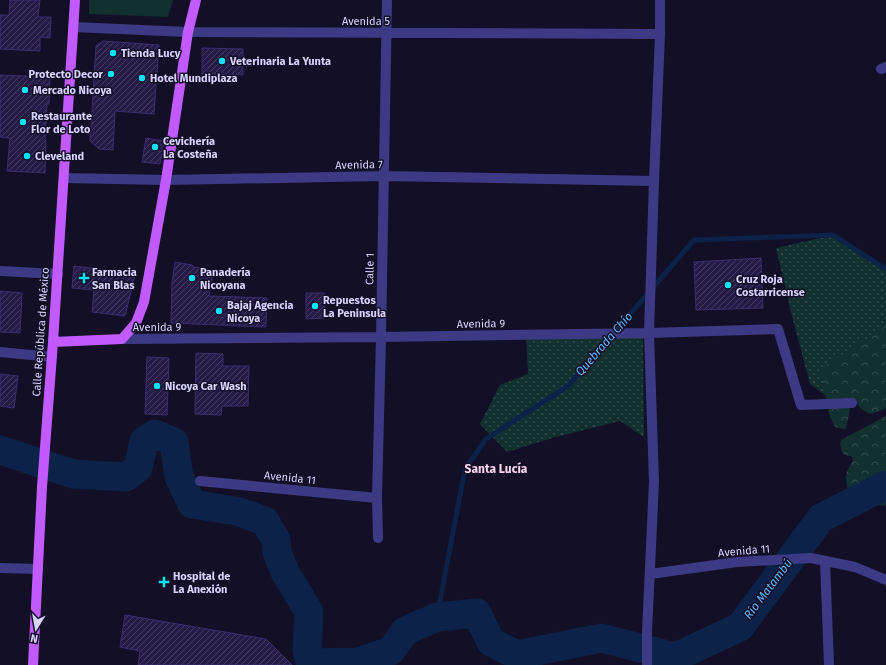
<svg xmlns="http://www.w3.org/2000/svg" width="886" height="665" viewBox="0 0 886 665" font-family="'Fira Sans',sans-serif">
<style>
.grass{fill:url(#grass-dots)}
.forest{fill:url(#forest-crowns)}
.garden{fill:#12302f}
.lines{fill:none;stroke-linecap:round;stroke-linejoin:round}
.stream{stroke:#0c2248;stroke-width:5}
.river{stroke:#0c2248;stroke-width:29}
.building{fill:url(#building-hatch);stroke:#3b2d73}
.minor{stroke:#3d3a85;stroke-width:10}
.major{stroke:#c25bff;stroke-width:10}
.poi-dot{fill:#00e5ff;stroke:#130f26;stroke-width:1.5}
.labels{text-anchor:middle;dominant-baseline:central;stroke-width:3;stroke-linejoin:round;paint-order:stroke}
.street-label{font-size:11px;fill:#d9d4ff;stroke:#130f26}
.poi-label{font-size:11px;font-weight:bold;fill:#d9d4ff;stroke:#130f26;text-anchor:start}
.water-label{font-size:12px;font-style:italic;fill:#62b6ff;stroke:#130f26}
.neighbourhood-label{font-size:12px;font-weight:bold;fill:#ffd6f0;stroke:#130f26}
</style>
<defs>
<pattern id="grass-dots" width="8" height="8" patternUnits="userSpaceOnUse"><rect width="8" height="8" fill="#12302f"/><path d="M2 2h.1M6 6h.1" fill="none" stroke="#344d4e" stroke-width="1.8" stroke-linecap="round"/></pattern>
<pattern id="forest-crowns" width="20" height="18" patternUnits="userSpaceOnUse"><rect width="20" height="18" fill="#12302f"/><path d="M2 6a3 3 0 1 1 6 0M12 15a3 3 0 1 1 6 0" fill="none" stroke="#344d4e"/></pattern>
<pattern id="building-hatch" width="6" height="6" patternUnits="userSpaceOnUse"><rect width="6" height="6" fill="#241b47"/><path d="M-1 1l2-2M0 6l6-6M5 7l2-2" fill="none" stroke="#433b63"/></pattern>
</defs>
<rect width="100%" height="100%" fill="#130f26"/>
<path class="grass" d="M833,235l53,34v95l-54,36 -22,-16 -17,-64 -17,-72z
M643,334l1,103 -24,-16 -68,17 -45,14 -27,-28 20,-39 28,-11 -2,-39z"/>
<path class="forest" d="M886,326v82c-16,7 -18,9 -30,-5l-5,3 -5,22 -1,1 -10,-2 -6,-13 -8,-41 1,-6z
M886,416v90l-31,-4c-5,-7 -12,-21 -8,-30 1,-4 4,-8 6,-12l-2,-4 -6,-1 -3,-3 -2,-7 1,-5z"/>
<path class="garden" d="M89,0h84l-5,17 -79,-3z"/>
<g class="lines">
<path class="stream" d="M437,617l28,-148 21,-30 82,-53 126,-146 139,-5 53,34"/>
<path class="river" d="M0,450l73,24 53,3 12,-9 6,-27 11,-7 19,8 5,35 13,27 44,7 29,10 11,19 1,12 8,20 24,40 -2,38 3,13 48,-1 33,-11 14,-20 32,-14 40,-4 14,29 26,13 84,-17 75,19 64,-30 81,-109 65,-33"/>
</g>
<path class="building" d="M10,0h30l-2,17h13l-1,21 -10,-1v14l-40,-2v-34h9z
M103,41l56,4 -5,69 -39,-3 -2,39 -14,-1 -9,-8 6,-95z
M202,48l41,1v26l-41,-1z
M0,75l50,2 -1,27h-2l-2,36h1l-1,33 -38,-2 3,-33 -10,-1z
M146,138l18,3 -4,23 -18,-2z
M761,258l2,50 -67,2 -2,-48z
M175,262l17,3 1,2 7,1 -1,2 14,3 -4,23 58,2 -1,29 -95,-4 1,-40z
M74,266l25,3 36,6 -10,41 -33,-4 2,-22 -22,-2z
M0,291l22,2 -2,40 -20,-1z
M306,293h18l1,25 -19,1z
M196,353l27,1v12h26l-1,40h-26l-1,9 -26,-1z
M147,357l22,1 -2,57 -22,-1z
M0,374l18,2 -4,32 -14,-2z
M125,615l141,24 26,26h-154l2,-14 -20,-4z"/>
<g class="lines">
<path class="minor" d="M73,27l115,5 472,2
M881,69l5,-2
M64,178l102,2 217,-4 271,5
M0,271l58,3
M122,339l259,-2 268,-4 129,-4 23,76 51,-2
M0,352l52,5
M200,481l177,17
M378,538l-1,-40 4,-161 6,-337
M825,561l4,104
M0,568l38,1
M650,574l87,-12 74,-4 44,9 31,13
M647,665v-33l7,-150 -5,-149 5,-152 6,-147v-34"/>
<path class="major" d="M53,342l69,-3 14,-16 8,-21 22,-122 22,-148 8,-32
M33,665l9,-178 11,-145 22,-342"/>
</g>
<g class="poi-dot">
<circle cx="113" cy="53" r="4"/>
<circle cx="222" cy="61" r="4"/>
<circle cx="111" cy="74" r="4"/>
<circle cx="142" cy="78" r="4"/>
<circle cx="25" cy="90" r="4"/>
<circle cx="23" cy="122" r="4"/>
<circle cx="155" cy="147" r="4"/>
<circle cx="27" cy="156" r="4"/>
<path d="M82 272h4v4h4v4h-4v4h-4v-4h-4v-4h4z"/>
<circle cx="192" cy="278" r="4"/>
<circle cx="728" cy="285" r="4"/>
<circle cx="315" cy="306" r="4"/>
<circle cx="219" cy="311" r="4"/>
<circle cx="157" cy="386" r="4"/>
<path d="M162 576h4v4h4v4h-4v4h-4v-4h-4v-4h4z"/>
</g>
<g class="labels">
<g class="street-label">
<text x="366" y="21">Avenida 5</text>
<text transform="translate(359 165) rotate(-1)">Avenida 7</text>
<text transform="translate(370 269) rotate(-89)">Calle 1</text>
<text transform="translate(481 324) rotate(-1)">Avenida 9</text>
<text x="157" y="327">Avenida 9</text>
<text transform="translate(41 332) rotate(-86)">Calle República de México</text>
<text transform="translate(290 478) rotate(6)">Avenida 11</text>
<text transform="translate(744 551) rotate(-5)">Avenida 11</text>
</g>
<g class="poi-label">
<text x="121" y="53">Tienda Lucy</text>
<text x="230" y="61">Veterinaria La Yunta</text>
<text x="103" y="74" text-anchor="end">Protecto Decor</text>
<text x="150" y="78">Hotel Mundiplaza</text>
<text x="33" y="90">Mercado Nicoya</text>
<text x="31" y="116">Restaurante<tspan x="31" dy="13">Flor de Loto</tspan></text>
<text x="163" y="141">Cevichería<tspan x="163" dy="13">La Costeña</tspan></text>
<text x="35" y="156">Cleveland</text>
<text x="92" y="272">Farmacia<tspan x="92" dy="13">San Blas</tspan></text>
<text x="200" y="272">Panadería<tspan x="200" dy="13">Nicoyana</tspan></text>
<text x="736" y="279">Cruz Roja<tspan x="736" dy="13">Costarricense</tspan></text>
<text x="323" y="300">Repuestos<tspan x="323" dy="13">La Peninsula</tspan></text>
<text x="227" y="305">Bajaj Agencia<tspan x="227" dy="13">Nicoya</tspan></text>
<text x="165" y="386">Nicoya Car Wash</text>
<text x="173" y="576">Hospital de<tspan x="173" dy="13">La Anexión</tspan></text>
</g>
<g class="water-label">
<text transform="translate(604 344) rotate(-49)">Quebrada Chío</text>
<text transform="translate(768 589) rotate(-53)">Río Matambú</text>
</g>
<g class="neighbourhood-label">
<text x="496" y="469">Santa Lucía</text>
</g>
</g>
<g transform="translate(36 629) rotate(191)" stroke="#130f26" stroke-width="3" paint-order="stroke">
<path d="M0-3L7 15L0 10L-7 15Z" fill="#d9d4ff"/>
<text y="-6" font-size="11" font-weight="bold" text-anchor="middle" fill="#d9d4ff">N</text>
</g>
</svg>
